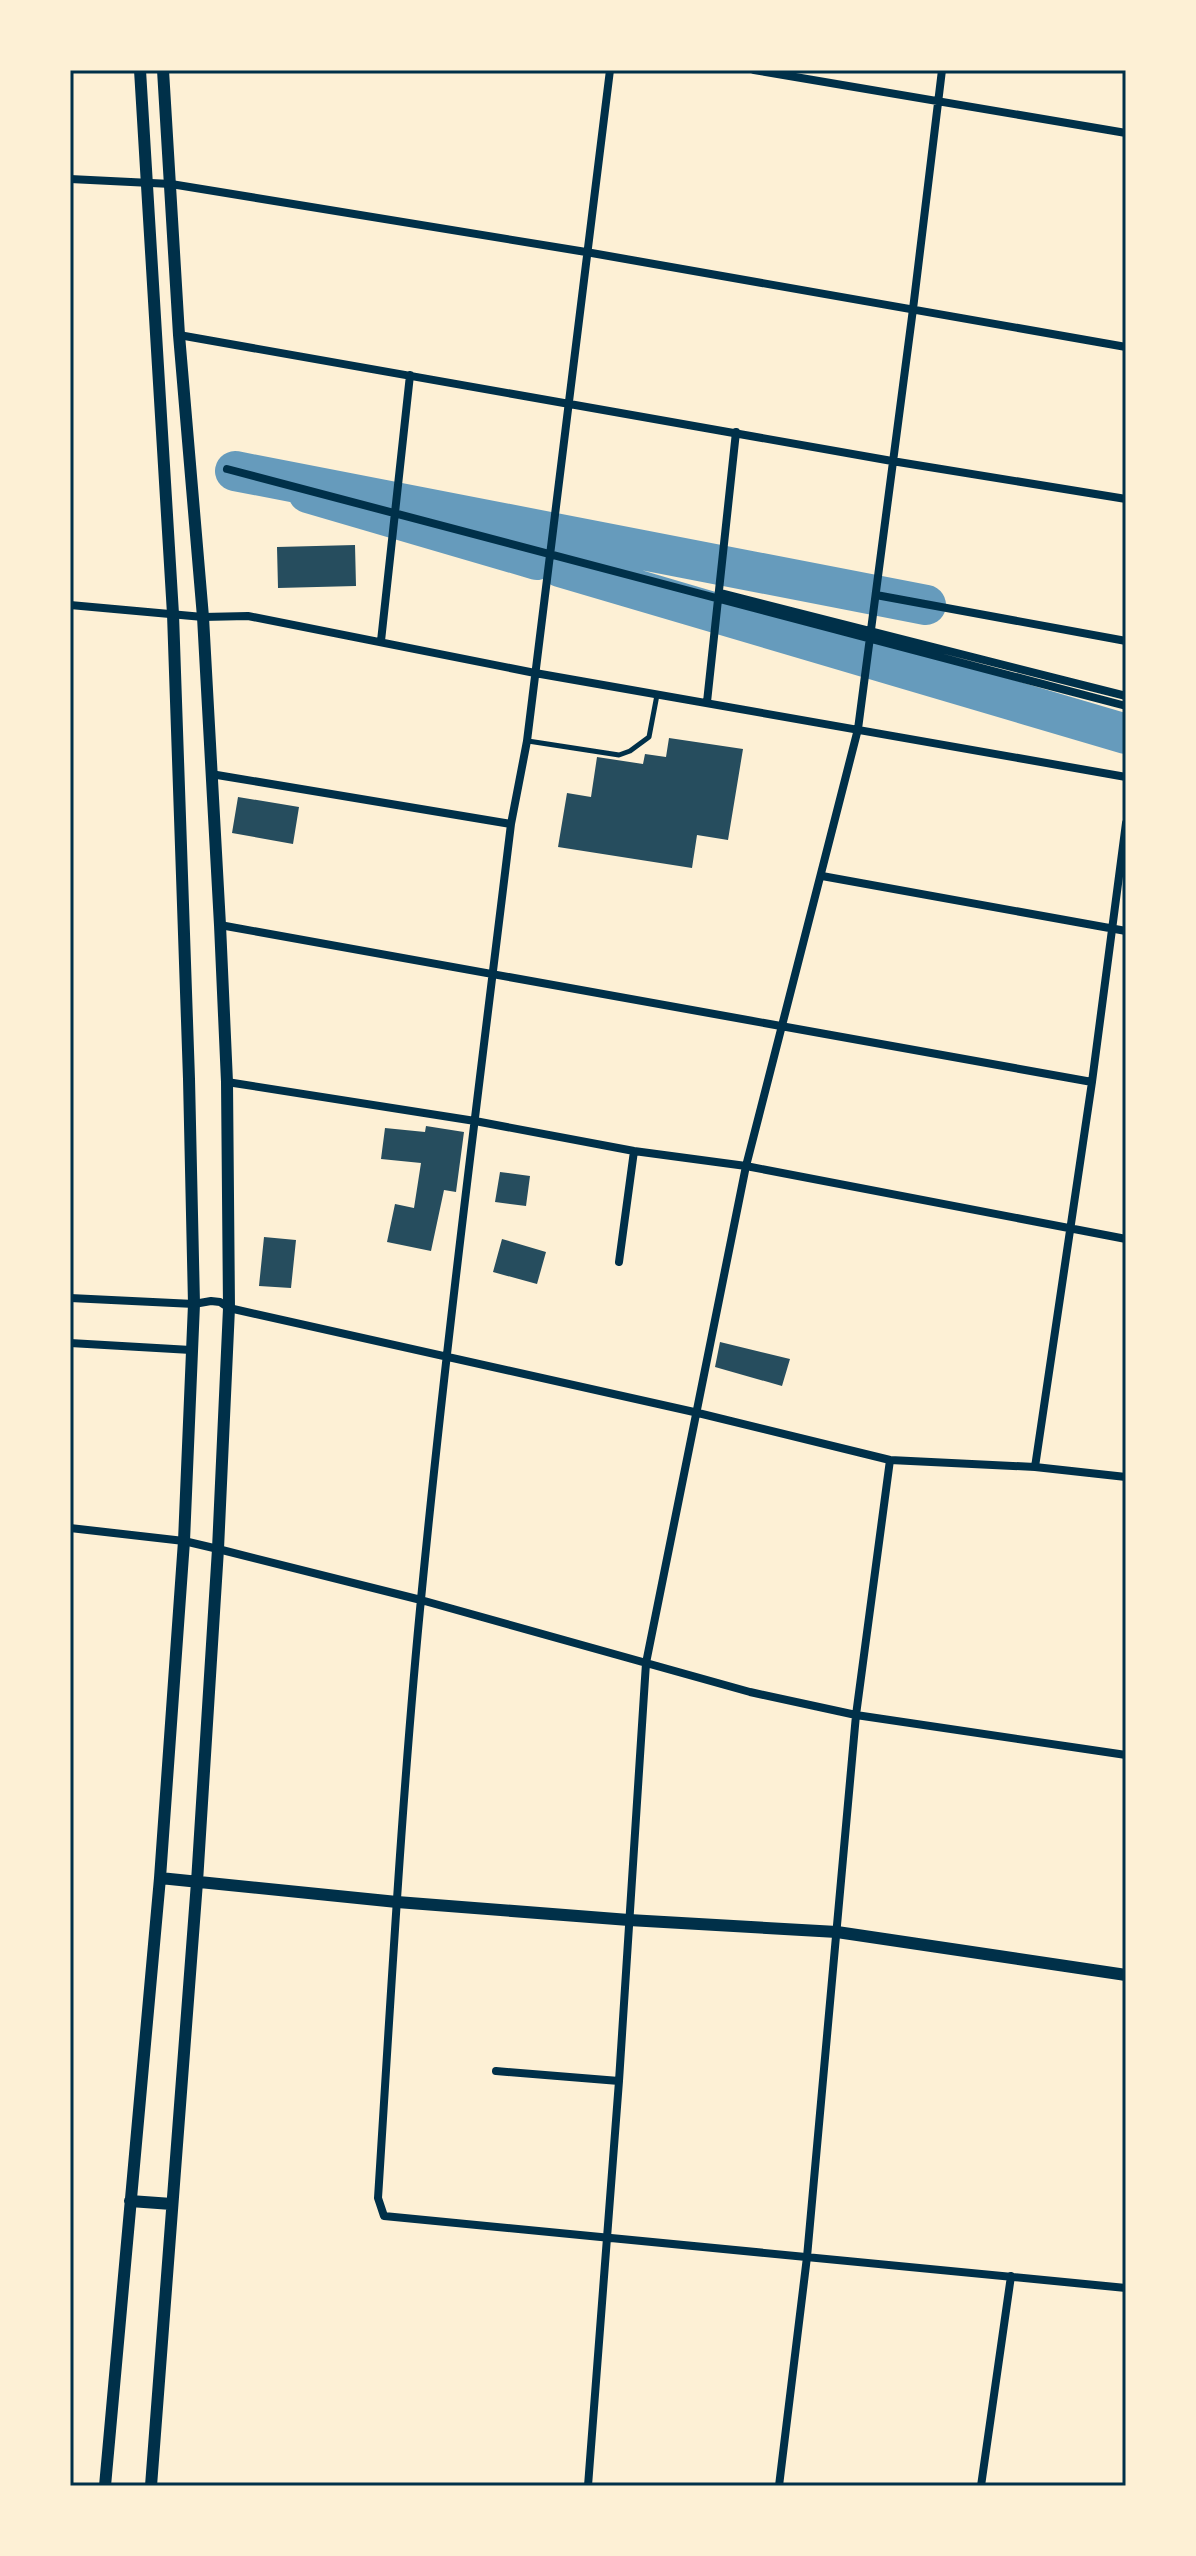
<svg xmlns="http://www.w3.org/2000/svg" width="1196" height="2556" viewBox="0 0 1196 2556" font-family="'Exo 2',sans-serif">
<style>
.lines{fill:none;stroke-linecap:round;stroke-linejoin:round}
.river{stroke:#669bbc;stroke-width:40}
.building{fill:#264d5e}
.service{stroke:#003049;stroke-width:5}
.minor{stroke:#003049;stroke-width:8}
.tertiary{stroke:#003049;stroke-width:12}
.neatline{fill:none;stroke:#003049;stroke-width:3}
</style>
<rect width="100%" height="100%" fill="#fdf0d5"/>
<g class="lines">
<path class="river" d="M235,471l691,134
M308,493l229,67
M560,567l566,167"/>
</g>
<path class="building" d="M355,545l1,41 -78,2 -1,-41z
M669,738l74,11 -15,91 -31,-5 -5,33 -134,-21 9,-54 24,4 6,-40 46,7 2,-10 21,3z
M238,797l61,10 -6,37 -61,-11z
M426,1126l38,6 -8,60 -12,-2 -13,61 -44,-9 8,-38 19,4 7,-45 -40,-4 4,-31 40,4z
M500,1172l30,4 -4,30 -31,-4z
M264,1237l32,3 -5,48 -32,-2z
M502,1239l44,13 -9,32 -44,-12z
M720,1342l70,17 -8,27 -67,-19z"/>
<g class="lines">
<path class="service" d="M528,741l91,14 11,-4 19,-14 8,-42"/>
<path class="minor" d="M610,70l-83,671 -16,83c-31,255 -64,510 -89,765 -20,202 -31,406 -44,609l6,18 742,72
M754,70l372,63
M70,179l101,5 415,68 540,95
M179,335l713,126 234,38
M227,469l899,237
M720,593l406,103
M876,595l250,46
M70,605l133,12 45,-1 287,57 591,104
M381,641l29,-266
M707,702l29,-270
M211,774l300,50
M822,876l304,55
M220,925l872,157
M227,1082l248,39 159,30 112,15 380,73
M619,1262l15,-111
M70,1298l124,6 17,-3 9,1 9,6 465,104 196,48 145,7 91,10
M70,1343l121,7
M1035,1467l57,-385 34,-259
M70,1528l114,13 34,8 203,51 329,92 106,23 270,40
M496,2071l123,10
M588,2486l31,-405 27,-418 100,-497 112,-437 55,-420 29,-239
M779,2486l28,-229 49,-542 34,-255
M981,2486l30,-210"/>
<path class="tertiary" d="M160,1878l237,24 232,18 208,12 289,43
M130,2201l42,3
M105,2486l55,-608 24,-337 10,-237 -5,-225 -16,-465 -33,-544
M151,2486l46,-604 21,-333 11,-241 -2,-226 -7,-157 -17,-308 -24,-282 -16,-265"/>
</g>
<rect width="1196" height="2556" fill="none" stroke="#fdf0d5" stroke-width="144"/>
<rect x="72" y="72" width="1052" height="2412" class="neatline"/>
</svg>
